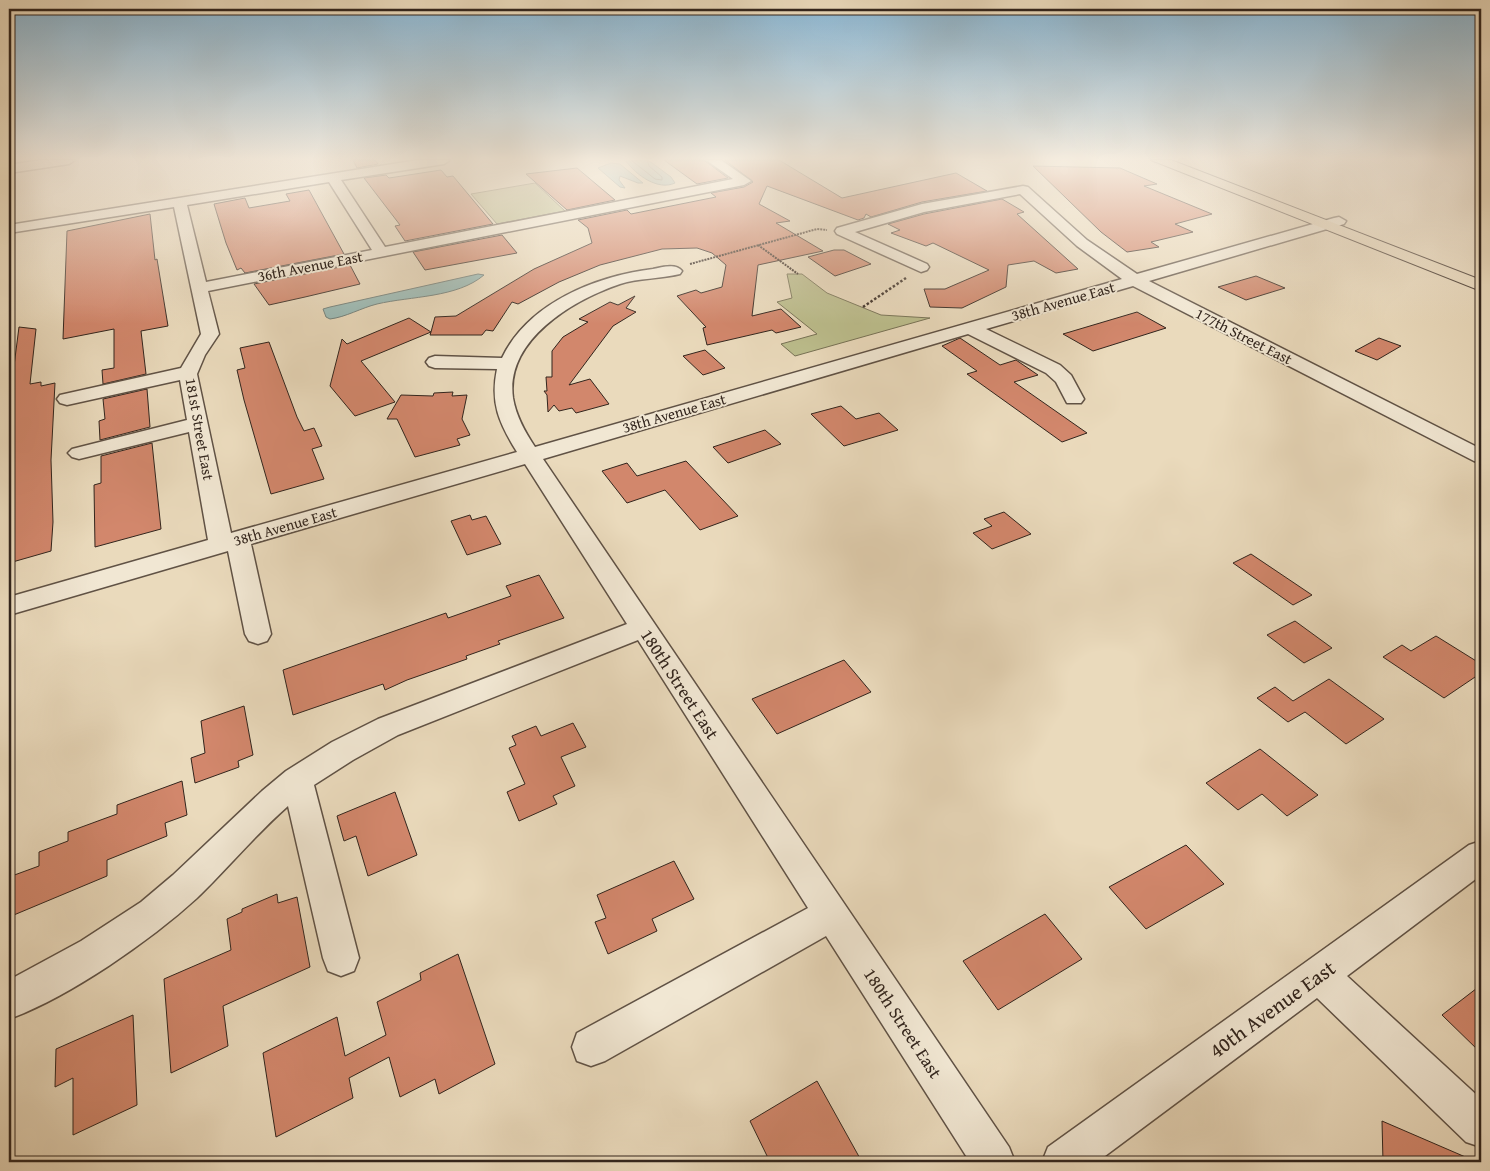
<svg xmlns="http://www.w3.org/2000/svg" width="1490" height="1171" viewBox="0 0 1490 1171" font-family="'Gentium Book Plus',serif">
<style>
.green{fill:#bcbe8d;stroke:#777255}
.water{fill:#98bab6;stroke:#6f7e79}
.lines{fill:none;stroke-linecap:round;stroke-linejoin:round}
.shore{stroke:#65706a;stroke-width:1}
.building{fill:#d2876c;stroke:#32251d}
.minor-casing{stroke:#605245;stroke-width:3}
.major-casing{stroke:#32251d;stroke-width:2}
.path-far1{stroke:#32251d;stroke-width:2;stroke-dasharray:2 1;stroke-linecap:butt}
.path{stroke:#32251d;stroke-width:2.5;stroke-dasharray:2.5 2;stroke-linecap:butt}
.minor{fill:#f1e7d3;fill-rule:evenodd}
.major{fill:#eadabc;fill-rule:evenodd}
.labels{text-anchor:middle;dominant-baseline:central;stroke-width:4;stroke-linejoin:round;paint-order:stroke}
.far-street-label{font-size:15px;fill:#32251d;stroke:#f1e7d3}
.street-label{font-size:18px;fill:#32251d;stroke:#f1e7d3}
.near-street-label{font-size:21px;fill:#32251d;stroke:#f1e7d3}
</style>
<rect width="100%" height="100%" fill="#eadabc"/>
<filter id="stains"><feTurbulence type="fractalNoise" baseFrequency=".004" numOctaves="4"/><feColorMatrix values="0 0 0 0 .2 0 0 0 0 .09 0 0 0 0 .02 0 0 0 .5 -.17"/></filter>
<radialGradient id="worn" r=".72"><stop offset=".6" stop-color="#630" stop-opacity="0"/><stop offset="1" stop-color="#630" stop-opacity=".3"/></radialGradient>
<path class="green" d="M535,183l30,28 -68,13 -26,-30z
M787,274h15l25,19 54,22 49,3 -135,38 -14,-12 36,-10 -40,-32 15,-4z"/>
<path class="water" d="M648,160l23,17 4,6c-17,8 -39,-8 -49,-22z
M611,163l9,1 23,19h-5l-18,-7 -1,4 6,8 -5,-1 -22,-19z
M478,274l6,1c-27,23 -73,21 -107,29 -16,4 -31,13 -47,15l-4,-2 -3,-8 7,-2z"/>
<g class="lines">
<path class="shore" d="M631,160l24,19 7,1v-3l-13,-11 -2,-6"/>
</g>
<path class="building" d="M353,160h22l3,4 -21,4z
M664,160h40l24,18 -31,6z
M725,160h54l63,38 114,-25 31,18 -65,11 -51,15 -5,-3 -2,4 -6,2 -91,-34 -8,18 31,17 -14,2 47,28 -65,14 -6,51 29,-7 20,18 -25,6 -4,-3 -65,15 -4,-17 3,-1 -29,-31 19,-6 5,3 21,-6 4,-22 -14,-12 -15,-5 -35,1 -62,16 -41,17 -41,22 -6,-2 -19,29 -7,-1 -4,5h-52l1,-3 -70,29 34,41 -40,14 -25,-30 12,-47 5,5 62,-26 22,14 4,-15 21,-1 78,-47 58,-26 -4,-15 -10,-8 49,-10 4,4 85,-17 -5,-4 33,-6 9,-5z
M1033,166l87,2 37,16 -13,2 68,28 -37,10 18,8 -42,10 8,5 -32,5 -26,-20z
M577,168l38,32 -48,10 -41,-36z
M441,170l6,7 6,-1 40,48 -88,17 -10,-15 5,-1 -36,-47 22,-3 3,3z
M309,190l35,64 -99,19 -4,-5 -4,2 -11,-27 -12,-39 31,-6 4,10 41,-7 -4,-7z
M1002,199l22,13 -7,2 61,55 -22,4 -22,-12 -26,4 -2,22 -44,21 -32,-1 -6,-18h21l44,-19 -56,-27 -7,3 -35,-13 9,-3 -12,-6 36,-10z
M150,214l5,46 2,-1 11,67 -27,5 5,43 -43,10 -1,-14 12,-2v-39l-51,10 4,-108z
M502,235l15,18 -92,17 -12,-18z
M834,250h10l27,14 -36,12 -27,-19z
M350,265l10,19 -55,13 -36,8 -15,-21z
M1256,276l29,12 -39,12 -28,-13z
M635,296l-9,12 10,4 -23,14 -44,59 21,-6 19,25 -33,9 -4,-5 -13,3 -5,-6 -6,7 -1,-17 -3,-4h3l-1,-14h6v-26l11,-14 25,-15 -9,-3 31,-17 8,3z
M1137,312l29,16 -73,23 -30,-17z
M19,327l17,2 -6,55 11,-2v4l14,-3 -4,77 2,62 -2,29 -42,12v-158z
M960,338l40,27 16,-5 22,15 -24,7 73,51 -25,9 -95,-68 10,-3 -35,-25z
M1379,338l22,8 -24,14 -22,-9z
M269,342l28,75 7,14 10,-3 8,18 -10,3 12,30 -53,15 -27,-94 -7,-30 8,-2 -5,-20z
M705,350l20,18 -22,7 -20,-19z
M147,389l3,38 -50,13 -1,-19 6,-2 -2,-20z
M453,392l-1,4 15,-1 -5,24 8,16 -13,4 3,6 -45,12 -18,-38h-10l14,-24 32,1 1,-3z
M841,406l15,13 23,-6 19,17 -54,16 -33,-32z
M765,430l16,14 -53,19 -15,-16z
M152,443l9,86 -66,18 -1,-62 7,-2v-27z
M686,461l52,55 -38,14 -35,-40 -38,13 -25,-32 25,-8 10,13z
M1004,512l27,22 -39,15 -19,-16 19,-7 -8,-7z
M470,515l2,5 14,-4 15,28 -34,11 -16,-34z
M1251,554l61,41 -19,10 -60,-42z
M539,575l25,43 -66,23 2,3 -34,12 1,3 -60,21 -22,10 -2,-6 -90,31 -10,-45 163,-57 2,5 63,-22 -5,-10z
M1295,621l37,27 -28,15 -37,-28z
M1436,636l45,28v9l-37,25 -61,-41 19,-12 9,6z
M844,660l27,32 -94,42 -25,-35z
M1329,679l55,40 -38,25 -41,-32 -17,10 -31,-24 18,-11 18,14z
M244,706l9,49 -15,6 1,6 -44,16 -4,-25 14,-5 -4,-32z
M573,723l13,24 -25,10 14,29 -22,10 4,8 -38,17 -12,-29 18,-8 -16,-36 7,-3 -4,-9 24,-10 5,10z
M1260,749l58,46 -31,21 -25,-22 -24,16 -32,-27z
M182,781l5,34 -22,8 2,13 -60,24v16l-98,41v-40l30,-11v-14l29,-11v-9l49,-18v-9z
M395,792l22,63 -49,21 -12,-40 -12,5 -7,-25z
M1186,845l38,39 -78,45 -37,-42z
M674,861l20,38 -42,20 5,12 -49,23 -13,-32 11,-4 -9,-23z
M277,894l1,9 19,-6 13,70 -87,39 5,40 -57,27 -7,-94 67,-29 -4,-31 15,-7v-3z
M1045,914l37,45 -84,51 -35,-49z
M458,954l37,110 -56,30 -4,-15 -35,18 -11,-40 -40,21 4,20 -77,39 -13,-84 74,-36 8,39 41,-21 -9,-33 44,-22 -1,-7z
M1481,985v68l-39,-38z
M133,1015l4,90 -64,30v-57l-18,9 1,-38z
M817,1081l45,81h-92l-20,-41z
M1382,1121l95,41h-94z"/>
<g class="lines">
<g class="minor-casing">
<path id="minor" d="M41,160h34l-6,4 -60,9v-8z
M418,160h32l-6,4 -103,16 44,67 348,-68 -27,-19h15l30,21 -7,4 -536,106 11,43 -14,21 -8,19 34,159 286,-81c-18,-29 -27,-49 -20,-83l-62,-1 -6,-2 -3,-4 3,-4 6,-2 67,2c26,-55 94,-82 151,-89 9,-2 23,-6 29,2l-2,3c-20,5 -41,4 -60,10 -47,16 -115,56 -107,114 3,18 12,34 22,49l587,-168 -45,-33 -57,-52 -96,18 -69,20 72,32 2,3 -2,3 -6,2 -84,-38 -2,-3 2,-3 85,-24 101,-18 5,1 59,53 50,34 197,-56 5,-1 7,4 -2,3 -195,57 332,168v14l-7,-2 -341,-175 -147,43 74,36 11,10 13,24 -3,4h-14l-11,-21 -10,-9 -78,-39 -425,125 466,688 6,15h-45l-144,-226 -221,125 -14,5 -14,-5 -5,-14 5,-14 231,-125 -170,-268 -240,95 -45,25 -39,25 45,173 -5,13 -13,5 -13,-5 -5,-13 -35,-152c-33,29 -60,62 -91,92 -47,43 -128,99 -188,121v-39l72,-39 60,-39 32,-27 89,-84 24,-20 46,-29 46,-23 249,-95 -102,-160 -274,80 20,90 -4,7 -9,3 -9,-3 -4,-7 -17,-83 -219,64v-18l199,-57 -19,-108 -110,27 -7,-2 -4,-4 4,-4 115,-29 -7,-40 -113,25 -7,-2 -3,-4 3,-4 121,-27 20,-34 -27,-127 -165,26v-8zM329,182l43,68 -166,32 -19,-77z
M1481,841v34l-134,101 134,123v48l-15,-5 -149,-144 -220,164h-55l6,-15 421,-302z"/>
</g>
<g class="major-casing">
<path id="major" d="M1151,160h20l310,120v11z"/>
</g>
<path class="path-far1" d="M758,245l40,29
M690,264l127,-35 10,1"/>
<path class="path" d="M863,307l43,-29"/>
<use href="#minor" class="minor"/>
<use href="#major" class="major"/>
</g>
<linearGradient id="sky" x2="0" y2="1"><stop stop-color="#88b6d4"/><stop offset="0.49" stop-color="#f6eee1"/><stop offset="1" stop-color="#f6eee1" stop-opacity="0"/></linearGradient>
<rect width="1490" height="324" fill="url(#sky)"/>
<g class="labels">
<g class="far-street-label">
<text transform="translate(310 266) rotate(-11)">36th Avenue East</text>
<text transform="translate(1063 301) rotate(-16)">38th Avenue East</text>
<text transform="translate(1244 336) rotate(27)">177th Street East</text>
<text transform="translate(674 413) rotate(-16)">38th Avenue East</text>
<text transform="translate(200 429) rotate(80)">181st Street East</text>
<text transform="translate(285 526) rotate(-16)">38th Avenue East</text>
</g>
<g class="street-label">
<text transform="translate(680 684) rotate(57)">180th Street East</text>
<text transform="translate(903 1023) rotate(57)">180th Street East</text>
</g>
<g class="near-street-label">
<text transform="translate(1272 1009) rotate(-36)">40th Avenue East</text>
</g>
</g>
<rect width="1490" height="1171" fill="none" stroke="#eadabc" stroke-width="30"/>
<rect x="10" y="10" width="1470" height="1151" fill="none" stroke="#32251d" stroke-width="2.5"/>
<rect x="15" y="15" width="1460" height="1141" fill="none" stroke="#32251d"/>
<rect width="100%" height="100%" filter="url(#stains)"/>
<rect width="100%" height="100%" fill="url(#worn)"/>
</svg>
